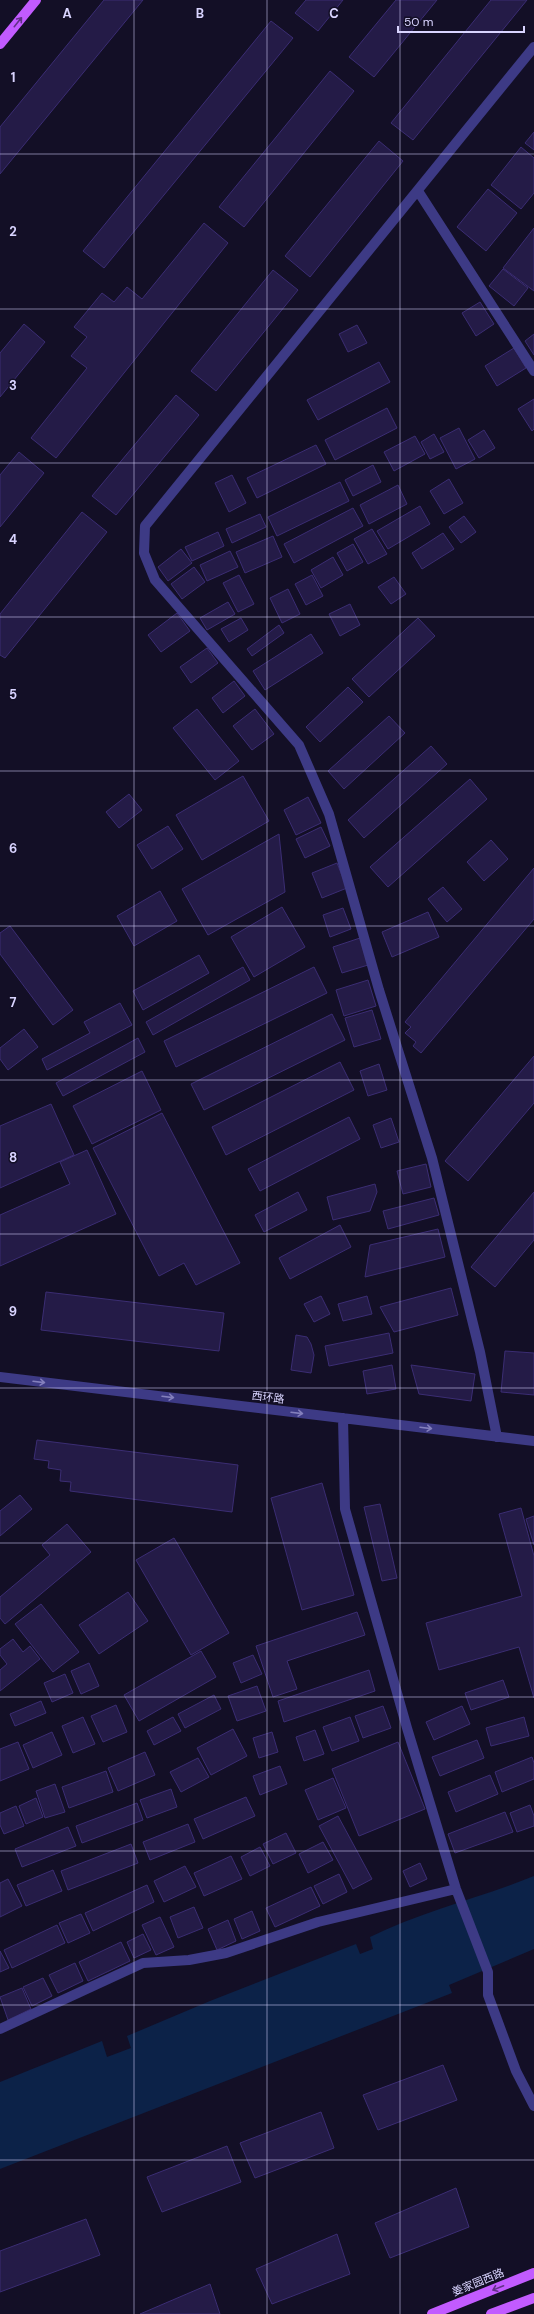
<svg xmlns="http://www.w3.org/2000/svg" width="534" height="2314" viewBox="0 0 534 2314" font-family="'DM Sans','Noto Sans SC',sans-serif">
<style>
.water{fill:#0c2248}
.building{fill:#241b47;stroke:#3b2d73}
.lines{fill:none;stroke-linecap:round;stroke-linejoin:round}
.minor{stroke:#3d3a85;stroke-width:10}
.major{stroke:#c25bff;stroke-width:10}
.oneway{stroke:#623188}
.oneway2{stroke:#837fbc}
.grid{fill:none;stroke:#d9d4ff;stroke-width:1;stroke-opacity:0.55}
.labels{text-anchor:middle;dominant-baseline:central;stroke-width:3;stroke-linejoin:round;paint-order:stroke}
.street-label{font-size:11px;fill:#d9d4ff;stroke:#130f26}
.grid-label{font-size:13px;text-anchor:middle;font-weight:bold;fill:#d9d4ff;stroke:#130f26;stroke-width:3;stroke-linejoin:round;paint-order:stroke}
</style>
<rect width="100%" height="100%" fill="#130f26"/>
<path class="water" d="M534,1876v73l-85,36 3,8 -452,176v-87l102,-41 5,16 24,-9 -4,-12 83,-35 146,-57 4,10 13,-5 -3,-12c52,-26 110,-39 164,-61z"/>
<path class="building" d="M104,0h39l-143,174v-47z
M306,0h37l-25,31 -23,-18z
M396,0h41l-63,77 -25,-20z
M491,0h36l-114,140 -22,-17z
M271,21l22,17 -189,230 -21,-17z
M330,71l24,20 -110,136 -25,-20z
M534,132v18l-9,-7z
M379,141l24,20 -93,116 -25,-21z
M521,147l13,11v35l-13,16 -30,-24z
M488,189l29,24 -31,38 -29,-24z
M204,223l24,20 -172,215 -25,-20 56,-70 -16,-12 16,-19 -13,-10 28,-34 12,9 13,-15 15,12z
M534,228v63l-31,-23z
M503,269l25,19 -14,18 -25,-20z
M273,270l25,20 -82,101 -25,-20z
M480,302l14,22 -18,12 -14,-23z
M24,324l21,18 -45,55v-44z
M357,325l10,18 -19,9 -9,-18z
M534,334v21l-9,-14z
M514,348l12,20 -29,18 -12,-20z
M379,362l11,20 -72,38 -11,-20z
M176,395l23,20 -83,100 -24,-19z
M534,399v30l-2,2 -14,-22z
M387,408l10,20 -62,32 -10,-20z
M459,428l16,31 -19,10 -16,-31z
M484,430l11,18 -16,10 -11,-18z
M434,434l10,18 -14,7 -9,-17z
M415,436l10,18 -31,17 -10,-19z
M316,445l10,19 -69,34 -10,-20z
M19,452l25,21 -44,54v-52z
M373,465l8,17 -28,14 -8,-16z
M232,475l14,28 -17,9 -14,-29z
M449,479l14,24 -19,11 -14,-23z
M340,482l9,19 -72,35 -9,-19z
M398,485l9,19 -38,20 -9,-19z
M420,506l10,18 -42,25 -11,-18z
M353,508l10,18 -69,37 -10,-19z
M82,512l25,20 -102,126 -5,-3v-41z
M260,514l6,13 -34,16 -6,-14z
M464,516l12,16 -15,11 -12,-16z
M372,529l15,25 -19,10 -14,-25z
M218,532l6,14 -32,15 -7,-14z
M443,533l11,16 -32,20 -10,-16z
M273,536l9,21 -37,16 -9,-21z
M353,544l10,18 -16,9 -10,-18z
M181,549l11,14 -24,18 -10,-14z
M230,551l8,16 -31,14 -7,-16z
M333,557l10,18 -22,13 -10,-18z
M194,567l11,15 -23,17 -11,-15z
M239,575l15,29 -16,8 -15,-29z
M312,575l11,21 -17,9 -11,-21z
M394,577l12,17 -15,10 -13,-17z
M288,589l12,25 -18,9 -12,-25z
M228,602l7,12 -28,16 -7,-12z
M350,604l10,21 -20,11 -11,-22z
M177,613l13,18 -29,21 -13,-17z
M241,618l7,12 -19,12 -8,-13z
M418,618l17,18 -66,61 -17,-18z
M279,625l5,8 -32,23 -5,-7z
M311,634l12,19 -58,37 -12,-19z
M207,648l11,15 -27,20 -11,-16z
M234,681l11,15 -22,17 -11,-15z
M348,687l15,15 -43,40 -14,-15z
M197,709l42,52 -24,19 -42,-52z
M255,709l19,25 -22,16 -19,-24z
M389,716l16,17 -61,56 -16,-18z
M431,746l16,18 -83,74 -16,-18z
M243,776l26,45 -67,39 -26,-45z
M470,779l17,20 -99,88 -18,-20z
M129,794l13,16 -23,18 -13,-16z
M308,797l13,26 -25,12 -12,-25z
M168,826l15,23 -31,20 -15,-24z
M321,827l9,19 -25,12 -9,-19z
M279,834l6,58 -77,43 -26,-46z
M491,840l17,19 -24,22 -17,-19z
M337,863l10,25 -25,10 -10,-25z
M534,868v51l-113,134 -8,-7 3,-4 -11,-9 6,-6 -6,-5z
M443,887l19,22 -15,13 -19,-23z
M160,891l17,30 -43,25 -17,-30z
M282,907l23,40 -51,30 -23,-40z
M343,908l8,21 -21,8 -7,-22z
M428,912l11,25 -47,20 -10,-25z
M10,926l63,84 -20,15 -53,-71v-21z
M360,938l8,27 -26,8 -9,-26z
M199,955l10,18 -66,37 -10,-19z
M243,967l7,13 -97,55 -7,-13z
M314,967l13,26 -151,74 -12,-26z
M368,980l8,26 -32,10 -8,-26z
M120,1003l12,22 -85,45 -5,-11 48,-26 -6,-11z
M372,1010l9,29 -27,8 -9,-29z
M332,1014l13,26 -141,70 -13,-26z
M24,1029l14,18 -30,23 -8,-11v-11z
M138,1038l7,14 -82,44 -7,-13z
M534,1056v47l-66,78 -23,-20z
M340,1062l14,28 -128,65 -14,-28z
M379,1064l8,26 -19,6 -8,-25z
M142,1071l19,39 -69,34 -19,-38z
M51,1104l23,51 -74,33v-62z
M162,1113l78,150 -44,22 -12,-22 -25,13 -66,-128z
M349,1117l11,22 -100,52 -12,-22z
M391,1118l8,24 -18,6 -8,-23z
M87,1150l29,64 -116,52v-51l70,-31 -10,-22z
M426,1164l5,23 -28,7 -6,-23z
M375,1184l2,8 -7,19 -37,9 -6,-23z
M298,1192l9,18 -43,22 -9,-17z
M534,1192v48l-39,47 -24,-20z
M434,1198l5,17 -51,14 -5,-18z
M340,1225l11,22 -61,32 -11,-21z
M438,1229l7,28 -80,20 5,-32z
M451,1288l7,27 -64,17 -14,-25z
M46,1292l178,21 -5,38 -178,-21z
M321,1296l9,18 -16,8 -10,-18z
M367,1296l5,18 -29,7 -5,-17z
M389,1333l4,20 -64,13 -4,-20z
M296,1335l11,2 4,7 3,11 -3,18 -20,-3z
M505,1351l29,2v42l-33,-3z
M392,1365l4,24 -29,5 -4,-23z
M411,1365l64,9 -4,27 -52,-7z
M37,1440l201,25 -6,47 -162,-21 1,-9 -11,-1 1,-11 -13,-2 1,-7 -15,-2z
M322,1483l32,112 -52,15 -31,-112z
M20,1495l12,14 -32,27v-25z
M380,1504l17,74 -15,3 -18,-74z
M521,1508l13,48v142l-15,-51 -80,23 -13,-47 96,-27 -23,-82z
M534,1516v29l-8,-26z
M67,1524l24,28 -86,72 -5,-6v-21l50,-42 -8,-10z
M174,1538l55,95 -38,22 -55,-95z
M128,1592l20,29 -49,33 -20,-29z
M41,1604l38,48 -26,20 -38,-48z
M357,1612l8,23 -78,26 10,28 -24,8 -17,-51z
M13,1639l10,13 7,-6 10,13 -40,32v-21l7,-6 -7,-9v-6z
M201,1651l15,26 -77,44 -15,-26z
M253,1655l9,19 -21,9 -8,-20z
M89,1663l10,23 -18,8 -10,-23z
M369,1670l6,21 -91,31 -6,-21z
M65,1674l8,19 -21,9 -8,-19z
M503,1680l6,17 -38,13 -6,-17z
M257,1686l9,25 -29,10 -9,-25z
M214,1695l7,14 -36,19 -7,-14z
M41,1701l5,12 -31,13 -5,-12z
M116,1705l11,27 -24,10 -12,-26z
M383,1706l8,22 -28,10 -8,-22z
M462,1706l8,18 -36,16 -8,-18z
M83,1717l12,27 -22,9 -11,-27z
M173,1717l8,14 -27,14 -7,-14z
M350,1717l9,24 -27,10 -9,-24z
M524,1717l5,19 -38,10 -5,-18z
M233,1729l14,27 -36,19 -14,-27z
M315,1730l9,24 -20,7 -8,-24z
M52,1732l10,23 -29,13 -10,-23z
M272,1732l6,20 -19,6 -6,-20z
M477,1740l7,18 -44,18 -8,-19z
M18,1742l11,27 -29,12v-32z
M398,1742l27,67 -66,27 -27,-67z
M145,1752l10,23 -37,16 -10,-23z
M532,1757l2,6v16l-32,13 -7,-20z
M198,1758l11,19 -28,15 -11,-20z
M280,1766l7,18 -27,11 -7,-19z
M106,1771l7,21 -44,16 -7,-21z
M490,1775l8,19 -42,18 -8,-20z
M333,1778l13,30 -28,12 -13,-30z
M55,1784l10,28 -20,6 -9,-27z
M171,1789l6,18 -30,11 -7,-18z
M246,1797l9,19 -52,23 -9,-20z
M36,1798l7,19 -17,7 -7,-18z
M137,1803l6,17 -61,23 -6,-17z
M530,1805l4,11v10l-17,6 -7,-19z
M16,1806l8,20 -20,8 -4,-9v-12z
M505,1812l8,20 -58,21 -7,-19z
M338,1816l34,63 -19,10 -34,-63z
M188,1824l7,18 -45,18 -7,-18z
M68,1827l8,19 -54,21 -7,-18z
M286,1833l10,20 -23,11 -10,-20z
M323,1842l10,18 -25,13 -9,-19z
M131,1844l7,19 -70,27 -7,-19z
M260,1847l10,19 -20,10 -9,-19z
M231,1856l11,23 -38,17 -10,-23z
M420,1863l7,16 -17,8 -7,-16z
M185,1866l11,21 -32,15 -10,-21z
M53,1870l9,21 -36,15 -9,-21z
M339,1874l8,18 -24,12 -9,-18z
M8,1879l14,27 -22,11v-34z
M147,1885l7,17 -61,29 -8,-18z
M311,1887l9,19 -45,21 -9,-19z
M194,1907l9,21 -25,10 -8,-21z
M252,1911l8,20 -18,8 -8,-20z
M81,1914l9,19 -22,10 -9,-20z
M160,1917l14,30 -18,8 -14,-30z
M228,1920l8,21 -19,9 -9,-21z
M57,1925l8,18 -53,25 -8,-18z
M143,1934l8,16 -17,8 -7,-16z
M121,1942l9,19 -42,20 -9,-19z
M0,1951l9,17 -9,4z
M75,1963l8,18 -25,12 -9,-18z
M43,1978l9,18 -20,10 -9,-19z
M22,1988l9,21 -23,11 -8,-23z
M443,2065l14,35 -79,30 -15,-35z
M321,2112l13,36 -79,30 -15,-35z
M227,2146l14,36 -79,30 -15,-35z
M456,2188l13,39 -79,31 -15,-35z
M86,2219l14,36 -100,37v-41z
M337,2234l13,40 -78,30 -16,-35z
M210,2284l10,30h-80z"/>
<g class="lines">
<path class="minor" d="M418,191l116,180
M0,1377l534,64
M343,1418l2,91 62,219 49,161 32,83v23l28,76 18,35
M497,1437l-17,-85 -48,-194 -53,-168 -50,-176 -30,-69 -144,-165 -11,-27 1,-27 389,-479
M0,2029l143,-66 46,-3 37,-7 92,-31 138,-33"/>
<path class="major" d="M0,44l36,-44
M432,2314l102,-41
M491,2314l43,-16"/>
</g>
<defs><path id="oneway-shaft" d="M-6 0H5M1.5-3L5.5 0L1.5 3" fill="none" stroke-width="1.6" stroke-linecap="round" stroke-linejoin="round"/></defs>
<g class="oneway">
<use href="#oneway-shaft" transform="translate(18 22) rotate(-51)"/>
<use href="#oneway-shaft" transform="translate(498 2288) rotate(158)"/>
</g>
<g class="oneway2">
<use href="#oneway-shaft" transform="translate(39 1382) rotate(7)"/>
<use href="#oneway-shaft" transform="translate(168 1397) rotate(7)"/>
<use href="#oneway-shaft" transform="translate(297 1413) rotate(7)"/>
<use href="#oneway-shaft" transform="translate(426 1428) rotate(7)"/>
</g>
<path class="grid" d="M134,0v2314M267,0v2314M400,0v2314M0,154h534M0,309h534M0,463h534M0,617h534M0,771h534M0,926h534M0,1080h534M0,1234h534M0,1388h534M0,1543h534M0,1697h534M0,1851h534M0,2005h534M0,2160h534"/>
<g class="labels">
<g class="street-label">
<text transform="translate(268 1397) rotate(7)">西环路</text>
<text transform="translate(478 2282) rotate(-22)">姜家园西路</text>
</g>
</g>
<g class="grid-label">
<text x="67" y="18">A</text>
<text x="200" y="18">B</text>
<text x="334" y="18">C</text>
<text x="13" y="82">1</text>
<text x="13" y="236">2</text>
<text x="13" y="390">3</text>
<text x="13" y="544">4</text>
<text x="13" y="699">5</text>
<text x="13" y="853">6</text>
<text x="13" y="1007">7</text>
<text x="13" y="1162">8</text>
<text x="13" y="1316">9</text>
</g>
<path d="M398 26v6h126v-6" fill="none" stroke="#d9d4ff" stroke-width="2"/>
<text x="404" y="26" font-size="12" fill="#d9d4ff" stroke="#130f26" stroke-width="3" paint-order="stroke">50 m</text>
</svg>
